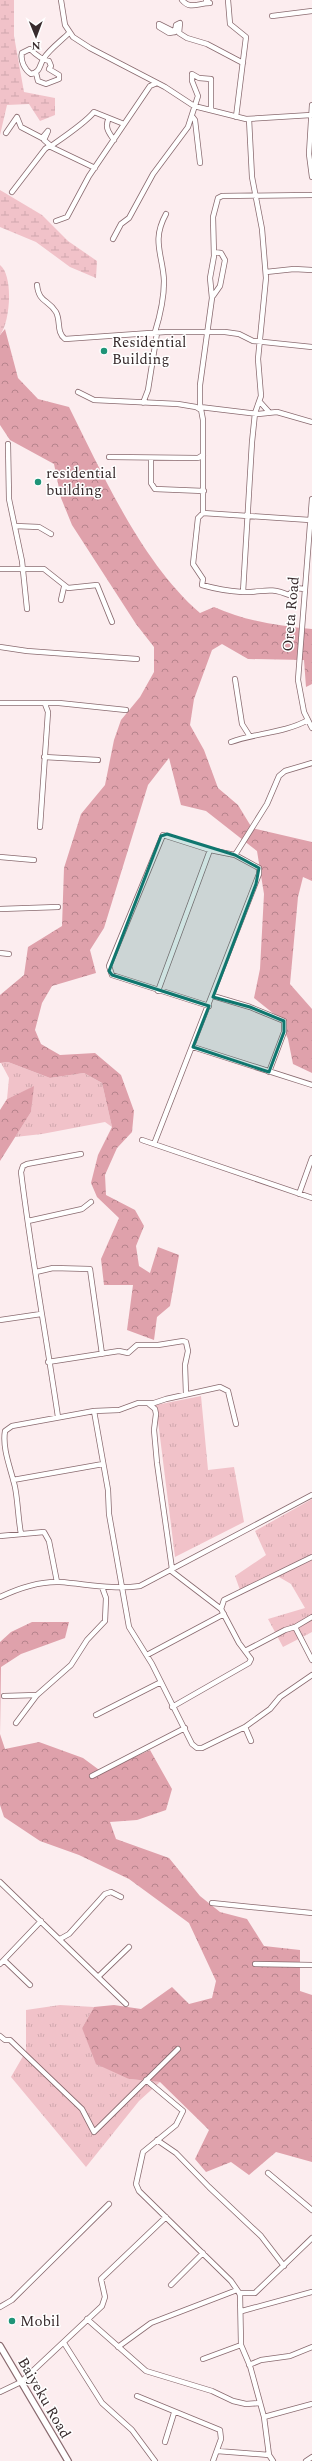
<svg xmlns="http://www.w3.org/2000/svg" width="312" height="2461" viewBox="0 0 312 2461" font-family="Spectral,serif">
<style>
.grass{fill:url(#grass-tufts)}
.forest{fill:url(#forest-crowns)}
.wetland{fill:url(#wetland-marsh)}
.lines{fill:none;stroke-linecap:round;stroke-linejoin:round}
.minor-casing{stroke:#896a6f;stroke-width:6}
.major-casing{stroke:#896a6f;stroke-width:8}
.minor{stroke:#fff;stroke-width:4.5}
.major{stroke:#fff;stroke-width:5.5}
.marked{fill:#0f766e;fill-opacity:0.2;stroke:#0f766e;stroke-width:3;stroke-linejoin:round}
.poi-dot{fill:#1f9478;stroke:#fff;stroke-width:1.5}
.labels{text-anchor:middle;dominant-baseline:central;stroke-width:3;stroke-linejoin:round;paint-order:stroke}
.poi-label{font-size:15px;fill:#382b2d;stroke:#fff;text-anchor:start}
.street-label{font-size:15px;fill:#382b2d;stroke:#fff}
</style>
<defs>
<pattern id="grass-tufts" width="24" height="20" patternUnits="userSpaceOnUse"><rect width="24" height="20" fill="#f1c2c9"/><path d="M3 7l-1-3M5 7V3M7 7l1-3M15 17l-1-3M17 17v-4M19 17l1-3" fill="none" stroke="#cfa7ad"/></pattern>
<pattern id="forest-crowns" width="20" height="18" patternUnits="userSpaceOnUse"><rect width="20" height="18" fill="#dfa1ab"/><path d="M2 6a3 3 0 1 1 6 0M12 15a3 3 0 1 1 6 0" fill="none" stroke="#b6838c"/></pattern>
<pattern id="wetland-marsh" width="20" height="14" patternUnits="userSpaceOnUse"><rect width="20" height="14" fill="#f1c2c9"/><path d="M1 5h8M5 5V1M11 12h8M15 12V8" fill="none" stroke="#cfa7ad"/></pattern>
</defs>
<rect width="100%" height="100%" fill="#fcedef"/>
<path class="grass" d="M8,1062l42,16 34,-5 18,10 10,44 -7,-5 -63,12 -27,3 16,-25 2,-25 -26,12 2,-21 -8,-15z
M201,1396l7,74 26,-3 10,55 -69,35 -19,-152z
M312,1499v133l-29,15 -15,-28 37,-11 -14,-24 -12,-7 -38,16 -6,-17 31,-21 -11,-24z
M60,2005l34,2 -12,21 47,51 31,3 -21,19 -53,66 -75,-90 15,-26v-41z"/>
<path class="forest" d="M5,329l13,49 20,21 31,8c34,68 73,156 131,206l14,-6c32,14 63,19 98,22v55l-6,3 -2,-27 -56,-1 -26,-15 -10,6 -18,49 -4,26 14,25 14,38 20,17 14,23 60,14v39l-9,-4 -5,20 -8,87 22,25v64l-19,-9 -5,-25 -9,-21 -25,-20 6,-29 4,-75 -7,-43 -51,-40 -25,-6 -12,-47 -21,27 -44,143 -14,22 6,23 -44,13 -10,17 -7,27 6,14 19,11 35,-2 26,22 13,36 -2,21 -15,16 -12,27 1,20 29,15 9,16 -8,20 3,20 11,7 8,-26 21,8 -9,51 -13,11 -3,23 -27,-10 6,-45h-29l-3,-26 18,-41 -22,-21 -6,-14 7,-28 14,-28 -10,-44 -18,-10 -34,5 -42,-16 -8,1v-68l24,-20 4,-28 34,-21 2,-58 17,-54 24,-29 9,-45 7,-20 19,-23 14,-25v-25l-18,-23 -64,-99 -11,-27 -7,-34 -44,-24 -10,-15v-90z
M34,1086l-3,26 -31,49v-51l7,-11z
M32,1622h37l-4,16 -44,16 -20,13 -1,67 5,15 34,-7 44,16 19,14 48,-22 22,39 -6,21 -29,10 -27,2 6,17 53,19 31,38 20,16 27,7 17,27 36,4v41l12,4v167l-36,-10 -27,23 -18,-13 -25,10 -11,-13 14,-29 -49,-48 -31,-3 -33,-15 -14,-36 12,-21 20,-2 27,4 31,-22 17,17 23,-6 4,-17 -27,-58 -60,-44 -50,-24 -39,-14 -36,-24 -4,-12v-163l11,-10z"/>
<path class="wetland" d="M0,0h14v36l10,56 31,6v17l-15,6 -11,-17 -22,1 -7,30z
M0,190l42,25 26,26 29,20 -1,17 -26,-11 -34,-25 -36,-15z
M0,265c14,11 10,58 0,70z"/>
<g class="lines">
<g class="minor-casing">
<path id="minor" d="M61,0l4,25 8,12 17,11 75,39 29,19 52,13 65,-4
M182,0c8,10 16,3 28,3l-4,-3
M228,0l2,24 16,13 -10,80
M272,16l40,-5
M175,32l-6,1 -10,-6v-3l16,8 1,-7 4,-2 -1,10 8,5 20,6 36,19
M36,73l2,8 8,3 13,-5v-4l-10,-6 2,-3 -2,-5c-6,-1 -14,-7 -19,-12l-8,4c-2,8 3,17 9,21 10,-2 8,-9 13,-16 5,-8 18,-18 25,-25
M312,105l-3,49 3,23
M192,116l3,4 5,43
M6,133l11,-16 4,10 21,11 6,-7 -4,9 7,6c13,-9 34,-23 43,-34l15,6
M114,140c-5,-7 -10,-13 -5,-22l15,6
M12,192l33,-43 4,-3 46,22
M56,221l11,-4 22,-41 61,-90 7,-3
M113,239l8,-15 8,-6 24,-44 35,-47 10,-31 -6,-15v-7l7,4 12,1v31
M266,272l28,-3 18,1
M37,285c2,18 11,14 19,27 5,9 0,20 9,27l100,-7h60l14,2 14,7 59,6
M213,296l7,-10 5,-26 -4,-7 -7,-1
M155,332c5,-16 9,-34 9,-51 -1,-26 -13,-40 2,-67
M78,392l16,8 84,4 18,3 5,3
M260,402l9,10
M143,403l5,-13 9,-57
M200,407l58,7 19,-2 35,10
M8,444l1,55 13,62 5,48
M109,457l89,1 5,-3
M151,458v25l4,6 49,2
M312,499l-14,181 6,32 8,16
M203,513v-93l-3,-16v-19l12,-87 -2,-20 4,-22 -1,-39 5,-19 4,-2 90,-1
M15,526l24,1 12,7
M0,569h44l24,19 29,-3 15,37
M305,589l-10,-1 -6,7c-21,-9 -26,-2 -47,-3 -14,-1 -26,-3 -40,-7l1,-6 -10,-15 5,-46 5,-5 107,7
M243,592l9,-150 3,-29 6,-17 -3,-37 8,-81 -4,-49 -10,-52 -3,-58
M61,600l3,-13
M0,647l27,4 110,8
M235,679l7,45 7,11
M0,703h59l67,7
M231,742c24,-9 54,-9 77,-22
M44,757l54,3
M40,827l8,-115 -3,-8
M235,855l32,-51 12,-28 6,-5 27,-8
M0,857l34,3
M0,909l58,-2
M0,953l9,1
M158,991l52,-141
M213,996l37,11 34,14v11l-15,40
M193,1047l119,38
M142,1140l170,58
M154,1144l105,-270v-6l-24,-13 -25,-5 -47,-15 -54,131 3,9 97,31
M299,1194l13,-36
M28,1221l54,-12 9,-7
M36,1272l17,-4 37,1 12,85
M0,1320l41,-6
M48,1362l71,-11 9,2 9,-8h21l25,-4 3,1 2,9 -3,14 1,29
M149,1404l6,5 1,5 -2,16 3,33 15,106
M94,1411l14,79 1,24 20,113 23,37 40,80 5,4h5l43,-21 25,-18 10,-12 32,-22
M58,1417c-12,-82 -27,-163 -37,-245l2,-6 4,-2 54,-10
M13,1480l90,-16
M21,1534c-3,-16 -3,-32 -6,-47 -4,-18 -13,-38 -10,-56l7,-5 82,-15 25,-1 19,-7h16l12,-4 54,-12 8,4 8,33
M0,1536l44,-4 5,9 8,41
M170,1570l51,39 18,34 12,16 -2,4 -77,44
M0,1597c19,-9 39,-16 60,-15 27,2 53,8 80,4l172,-91
M221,1609l3,-9 88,-43
M295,1627l17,-10
M245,1651l40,-21 10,-3 17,33
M147,1655l77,-41
M4,1696l33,-1
M96,1715l65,-33
M16,1723l21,-28 34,-30 16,-25 18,-19 1,-23 -4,-11
M245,1727l6,14
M92,1776l93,-48
M0,1882l126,122
M212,1903l100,10
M60,1939l9,-5 36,-40 6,-2 10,5
M4,1960l26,25
M0,1964l41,-43
M255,1964l57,1
M99,1976l30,-29
M0,2036l5,4h5l72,69 12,23 84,-83
M146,2080l37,31 -7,14 -33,27 -7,32 3,7 92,90 9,13 1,51 9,21 14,51 5,38 4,6
M157,2140l19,13 33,34 52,49 23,30
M268,2173l44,37
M171,2285l32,-32
M239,2293h16l57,-55
M0,2307l12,-7 97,-96
M242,2311l70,-19
M87,2319l59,52 66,20 21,10 13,3 14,-1
M64,2343l38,60 30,27 23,31
M118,2347l33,-24 86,-33
M203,2359l38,-14
M249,2365l12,-5 29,-4 22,-9
M0,2392l21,-10 81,-76 3,-9 -4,-18 65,-62
M137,2396l83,34 1,9 -8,22
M264,2417l48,-13
M165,2442l9,-29
M217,2451l52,4
M306,2461l6,-4"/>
</g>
<g class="major-casing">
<path id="major" d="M0,2346l68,115"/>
</g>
<use href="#minor" class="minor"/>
<use href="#major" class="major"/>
</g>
<path class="marked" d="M167,834l68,21 24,13 -3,16 -43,113 37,10 34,14v11l-15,40 -76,-25 16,-41 -97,-31 -3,-4 52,-135z"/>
<g class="poi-dot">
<circle cx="104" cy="351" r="4"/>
<circle cx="38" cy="482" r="4"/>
<circle cx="12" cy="2321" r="4"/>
</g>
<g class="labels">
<g class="poi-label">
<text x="112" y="342">Residential<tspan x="112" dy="17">Building</tspan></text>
<text x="46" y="473">residential<tspan x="46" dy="17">building</tspan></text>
<text x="20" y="2321">Mobil</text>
</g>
<g class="street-label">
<text transform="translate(291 614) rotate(-85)">Oreta Road</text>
<text transform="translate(44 2398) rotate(60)">Baiyeku Road</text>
</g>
</g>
<g transform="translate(36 36) rotate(179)" stroke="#ffffff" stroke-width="3" paint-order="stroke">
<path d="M0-3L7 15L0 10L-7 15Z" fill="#382b2d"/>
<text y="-6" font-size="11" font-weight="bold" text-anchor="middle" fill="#382b2d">N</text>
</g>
</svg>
